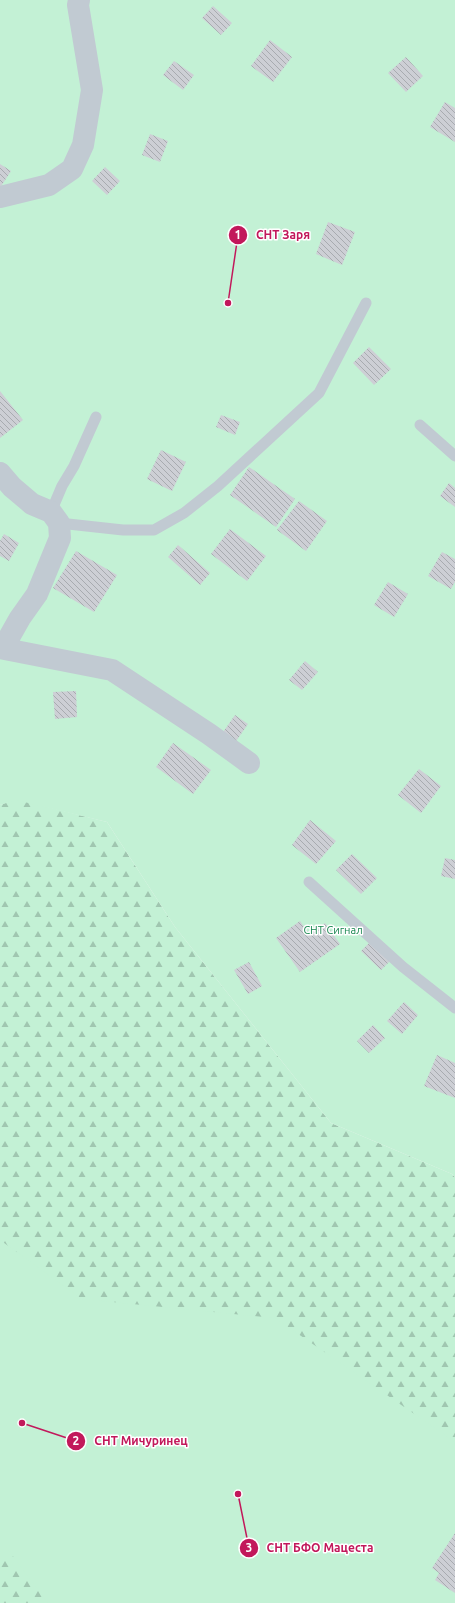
<svg xmlns="http://www.w3.org/2000/svg" width="455" height="1603" viewBox="0 0 455 1603" font-family="Ubuntu,sans-serif">
<style>
.forest{fill:url(#forest-firs)}
.garden{fill:#c3f1d5}
.building{fill:url(#building-back-hatch)}
.lines{fill:none;stroke-linecap:round;stroke-linejoin:round}
.service{stroke:#c1cad2;stroke-width:11}
.minor{stroke:#c1cad2;stroke-width:22}
.labels{text-anchor:middle;dominant-baseline:central;stroke-width:3;stroke-linejoin:round;paint-order:stroke}
.park-label{font-size:11px;fill:#17864f;stroke:#fff}
.leader{fill:none;stroke:#c2185b;stroke-width:1.5}
.callout-dot{fill:#c2185b;stroke:#fff;stroke-width:1.5}
.mark-label{font-size:12px;text-anchor:middle;font-weight:bold;fill:#fff}
.callout-label{font-size:12px;text-anchor:middle;font-weight:bold;fill:#c2185b;stroke:#fff;stroke-width:3;stroke-linejoin:round;paint-order:stroke}
</style>
<defs>
<pattern id="forest-firs" width="22" height="20" patternUnits="userSpaceOnUse"><rect width="22" height="20" fill="#c3f1d5"/><path d="M5 1l3.5 6h-7zM16 11l3.5 6h-7z" fill="#a0c6b0"/></pattern>
<pattern id="building-back-hatch" width="6" height="6" patternUnits="userSpaceOnUse"><rect width="6" height="6" fill="#cdcfd5"/><path d="M-1 5l2 2M0 0l6 6M5-1l2 2" fill="none" stroke="#a8abb0"/></pattern>
</defs>
<rect width="100%" height="100%" fill="#f5f3f3"/>
<path class="forest" d="M16,799l91,23 68,105 156,196 121,51 3,3v426h-455v-798z"/>
<path class="garden" d="M0,0h455v1177l-3,-3 -121,-51 -156,-196 -68,-105 -91,-22 -16,5z
M0,1240l82,59 193,19 180,124v161h-407l-42,-56 -6,2z"/>
<path class="building" d="M213,6l19,17 -11,12 -19,-17z
M270,40l22,17 -19,25 -22,-16z
M406,57l17,19 -17,16 -18,-19z
M174,61l20,14 -11,15 -20,-15z
M445,102l10,6v34l-25,-15z
M150,134l18,7 -8,21 -18,-7z
M0,164l11,7 -11,17z
M105,167l15,14 -13,14 -15,-14z
M328,222l27,10 -13,33 -26,-11z
M369,347l22,22 -17,16 -21,-22z
M0,391l23,29 -23,18z
M221,415l19,7 -5,13 -19,-8z
M161,450l25,12 -14,29 -25,-12z
M249,467l46,32 -19,28 -46,-32z
M449,483l6,5v19l-15,-11z
M299,501l28,20 -21,30 -29,-21z
M230,529l36,27 -19,25 -36,-27z
M4,534l15,9 -10,18 -9,-5v-15z
M178,545l32,28 -10,12 -32,-28z
M76,551l41,24 -23,37 -41,-24z
M442,552l13,7v23l-4,7 -23,-13z
M388,582l20,12 -14,23 -20,-12z
M305,661l13,11 -16,18 -13,-10z
M76,691l1,26 -22,2 -2,-27z
M235,715l13,9 -14,20 -13,-9z
M173,743l38,27 -18,24 -37,-27z
M419,769l22,17 -20,27 -23,-18z
M310,820l26,21 -20,23 -24,-19z
M352,854l25,24 -16,16 -25,-24z
M445,858l10,2v19l-14,-3z
M300,921l9,13 16,-11 15,21 -40,28 -24,-34z
M371,941l20,19 -10,10 -20,-19z
M249,962l13,24 -14,8 -14,-24z
M404,1002l14,13 -16,19 -15,-13z
M373,1025l12,13 -16,15 -12,-12z
M437,1055l18,8v35l-31,-12z
M455,1533v60l-20,-13 4,-7 -7,-5z"/>
<g class="lines">
<path class="service" d="M420,425l35,31
M51,512l11,-26 12,-20 22,-49
M59,523l64,7h31l30,-17 34,-27 101,-93 47,-90
M309,882l94,85 52,41"/>
<path class="minor" d="M0,197l49,-12 23,-16 11,-24 9,-55 -14,-85 1,-5
M0,473l12,14 20,17 19,8 8,11 1,15 -23,56 -17,24 -17,30
M0,648l112,22 97,64 40,29"/>
</g>
<g class="labels">
<g class="park-label">
<text x="333" y="930">СНТ Сигнал</text>
</g>
</g>
<path class="leader" d="M228 303L238 235M22 1423L76 1441M238 1494L249 1548"/>
<g class="callout-dot">
<circle cx="228" cy="303" r="4"/>
<circle cx="22" cy="1423" r="4"/>
<circle cx="238" cy="1494" r="4"/>
<circle cx="238" cy="235" r="10"/>
<circle cx="76" cy="1441" r="10"/>
<circle cx="249" cy="1548" r="10"/>
</g>
<g class="mark-label">
<text x="238" y="239">1</text>
<text x="76" y="1445">2</text>
<text x="249" y="1552">3</text>
</g>
<g class="callout-label">
<text x="283" y="239">СНТ Заря</text>
<text x="141" y="1445">СНТ Мичуринец</text>
<text x="320" y="1552">СНТ БФО Мацеста</text>
</g>
</svg>
